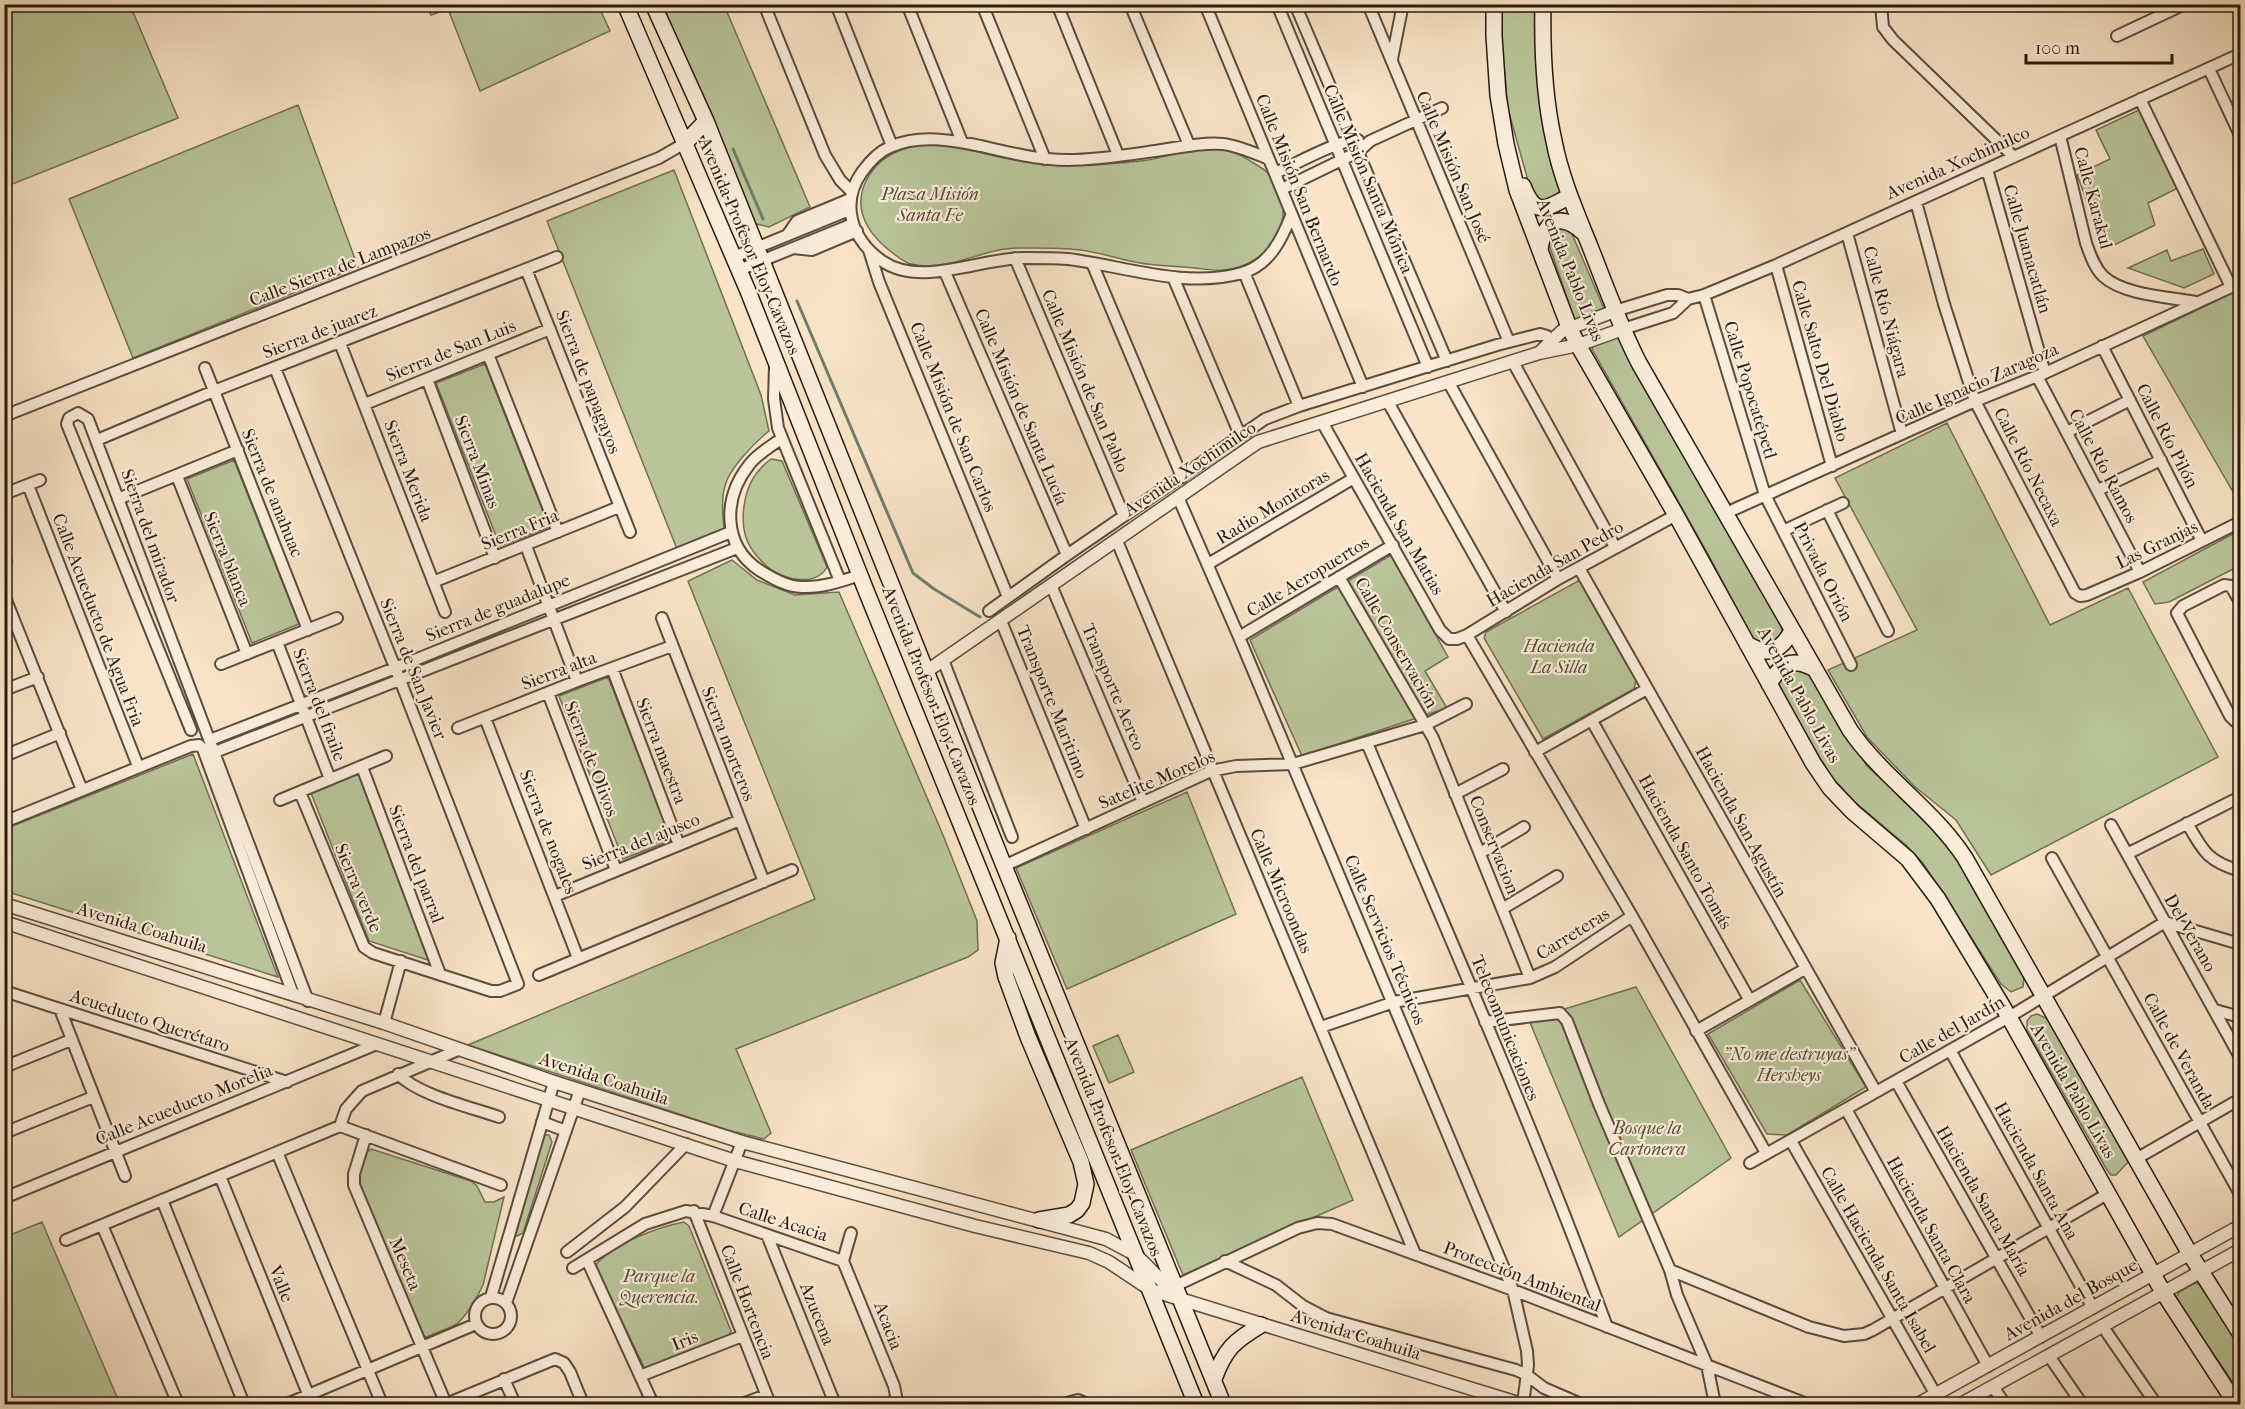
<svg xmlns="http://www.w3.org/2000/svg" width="2245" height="1409" viewBox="0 0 2245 1409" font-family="'IM FELL French Canon',serif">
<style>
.green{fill:#b9c599;stroke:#717054;stroke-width:1.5}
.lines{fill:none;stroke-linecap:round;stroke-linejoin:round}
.stream{stroke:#6f7d70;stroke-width:3}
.minor-casing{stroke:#5d4c3d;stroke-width:14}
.tertiary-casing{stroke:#5d4c3d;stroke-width:15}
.secondary-casing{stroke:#291a0f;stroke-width:18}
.minor{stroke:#fbeddb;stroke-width:10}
.tertiary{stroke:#fbeddb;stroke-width:12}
.secondary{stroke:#fbeddb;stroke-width:15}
.labels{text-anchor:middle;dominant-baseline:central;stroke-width:4.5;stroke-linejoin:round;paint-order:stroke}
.street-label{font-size:18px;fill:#291a0f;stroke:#fbeddb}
.park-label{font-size:18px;font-style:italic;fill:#544d38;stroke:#fbeddb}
</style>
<rect width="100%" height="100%" fill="#f9e4c7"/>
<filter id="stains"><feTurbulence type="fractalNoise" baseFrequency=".00333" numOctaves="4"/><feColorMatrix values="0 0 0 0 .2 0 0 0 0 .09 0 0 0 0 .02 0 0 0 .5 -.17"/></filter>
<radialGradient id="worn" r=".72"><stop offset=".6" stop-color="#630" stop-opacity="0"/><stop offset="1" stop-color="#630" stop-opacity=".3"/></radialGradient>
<path class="green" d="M5,4l125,1 48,113 -173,69z
M426,5h172l12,26 -130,60 -32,-82 -17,6z
M662,5h62l86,202 -41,20 -16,-4z
M1502,5h34l24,184 -3,7 -15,5 -10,-6 -24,-86 -6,-66z
M298,105l60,162 -225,91 -64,-159z
M2141,109l37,79 -30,15 7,22 -45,22 -22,-43 -11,-29 33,-16 -14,-29z
M928,143c23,2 45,8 67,13 31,7 63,10 94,9 19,-1 39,-2 59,-5 23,-4 49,-14 73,-11 10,1 22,7 31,13 7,4 15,9 20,15 29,40 -2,89 -48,93 -10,1 -20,-1 -30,-2 -18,-2 -36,-2 -54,-5 -18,-3 -35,-9 -53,-12 -22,-4 -46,-3 -69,-3 -35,0 -71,25 -107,16 -8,-2 -14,-8 -21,-13 -21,-17 -37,-40 -25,-68 12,-27 35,-35 63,-40z
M674,170l87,225 8,36c-14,11 -40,38 -44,55 -4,13 -2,29 -1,43l-47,20 -130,-328z
M1557,229l10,1 5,4 33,77 -30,10 -27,-79v-5z
M2203,249l11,25 -30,14 -56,-20 39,-18 4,11z
M2240,289v215l-97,-168z
M1618,337l162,287 2,7 -1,5 -13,10 -13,-5 -3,-4 -44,-83 -116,-205 3,-6z
M485,364l64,163 -49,19 -64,-163z
M1947,423l103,202 78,-37 90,169 -227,118 -35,-55 -42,-34 -47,-49 -39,-67 89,-40 -82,-152z
M771,459l11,2 45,106c-11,20 -42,13 -58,1 -6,-4 -12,-12 -16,-17 -10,-13 -11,-30 -9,-45 3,-21 11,-35 27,-47z
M234,460l65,164 -47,19 -65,-164z
M2240,530v48l-5,-10 -66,34 -14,2 -12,-22z
M1391,555l57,102 -23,14 22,37 -145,48 -52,-116z
M732,560l25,20 38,15 44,-3 104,243 34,86 1,29 -10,7 -232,92 35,84 -7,6 -36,-9 -260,-85 347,-146 -127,-318z
M1578,581l6,3 52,96 -2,9 -91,50 -59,-101 2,-6z
M1789,668l19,4 59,94 51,47 35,41 15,21 56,102 -1,10 -12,5 -10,-8 -78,-121 -17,-18 -51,-43 -25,-27 -51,-88v-6z
M608,677l64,163 -49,19 -64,-163z
M193,754l85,223 -273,-86v-62z
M360,772l71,189 -62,-20 -58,-148z
M1187,792l49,122 -169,75 -51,-121z
M1800,980l66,107 -79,48 -20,-1 -59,-100z
M1636,987l95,171 -112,79 -90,-217z
M2037,1014l9,4 7,9 72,127 3,8 -12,13h-5l-4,-5 -80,-140v-9l4,-5z
M1118,1035l16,37 -25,11 -16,-37z
M1302,1077l51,123 -170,75 -52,-125z
M545,1135h4l3,7 -29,91 -6,3 -4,-4 29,-94z
M371,1149l100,32 6,5 8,16h9l10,-5 -21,88c-5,11 -18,34 -28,40 -9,5 -19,7 -28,12l-5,-2 -64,-151c0,-12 2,-29 13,-35z
M42,1222l78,182h-115v-167z
M684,1222l5,4 42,105 -2,5 -84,33 -50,-103c17,-22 63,-39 89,-44z
M2195,1283l4,1 41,62v47l-62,-91 -2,-4 3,-6z"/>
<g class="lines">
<path class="stream" d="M733,149l30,70
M797,301l116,272 21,16 46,28"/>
<g class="minor-casing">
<path id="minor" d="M764,4l61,151 15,25 11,11
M836,4l56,142
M907,4l55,138
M982,4l63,155
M1057,4l61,151
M1130,4l59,141
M1205,4l158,383
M1277,4l151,363
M1295,4l152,357
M1368,4l141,338
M1881,4l2,23 10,13 121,117
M2117,36l68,-32
M1392,59l11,-55
M2209,69l31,66
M2140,99l91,188
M2060,136l26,107c4,11 8,24 17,33 20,19 66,21 93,26
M1269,159c-15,-6 -30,-13 -46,-15 -23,-2 -45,4 -68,7 -28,4 -59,9 -87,9 -29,0 -58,-7 -87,-14 -29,-6 -62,-12 -91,1 -12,5 -20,14 -28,25 -22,31 -11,67 20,89 39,27 98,-3 142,-3 15,0 29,0 44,1 56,7 117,30 174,14 27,-8 39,-32 49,-57
M1987,169l58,204
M1275,173c19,-8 65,-34 83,-33
M1282,189l76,-37 12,-11 72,-33
M1916,202l28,102 31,97 100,192 5,3 7,-1 53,-23 100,-50
M1847,233l55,201
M788,234l9,-13 53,-22
M793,248l19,2 45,-19
M869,250l10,32 129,315
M734,257l115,-47
M1015,258l109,258
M1092,263l90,214
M1776,265l56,201
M526,269l104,263
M739,270l114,-46
M945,272l122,283
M1244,272l55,134
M1173,277l67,158
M1704,295l61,200 86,170
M1615,311l52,-16h11l10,4 16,-4 72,-30 464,-211
M1623,329l50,-16 15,-14
M340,343l105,269
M2102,346l100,195
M488,354l70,178
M1513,362l102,185
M775,366l-1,33 4,29 62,153
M205,368l103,262
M275,368l125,312 118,304 -18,7h-9l-118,-38 -9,-6 -64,-155
M2037,376l103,196
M427,379l68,179
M1449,383l109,196
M1388,402l118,210
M365,404l185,-75
M4,416l655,-258 26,-15
M1322,422l118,208 9,9h8l10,-4 91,-56 118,-64
M2067,432l63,-32
M781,439c-11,8 -24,15 -32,26 -26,33 -27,80 10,105 13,8 28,17 43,17 20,1 40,-6 58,-12
M97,440l117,-49 343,-134
M177,476l70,178
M28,485l110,281
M2098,490l63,-30
M4,494l36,-14
M1178,497l61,140 274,653 14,61 1,14 -5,39
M118,499l120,-49
M1827,510l61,121
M1726,513l249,-112 70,-28 195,-90
M1783,531l60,-28
M1117,541l298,713
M526,546l51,135
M4,562l2,-1
M1208,564l146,-86
M1579,568l297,524
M1339,577l94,161 97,240
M433,582l186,-75
M1051,585l92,217
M4,595l78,195
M2240,602l-9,-16 -7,-1 -41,21 -6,7 53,103 5,5 5,2
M989,611l78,-56 198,-136 34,-13 198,-61 43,-11 7,2 6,11
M662,618l102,264
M1001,621l85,208
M1467,635l165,281 134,237
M1239,637l154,-92
M277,642l53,137
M943,660l69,177
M221,664l116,-46
M612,668l67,177
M4,690l34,-13
M548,693l68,177
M485,718l93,240
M1592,721l157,278
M458,728l119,-47 95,-35
M191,730l-124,-306 2,-6 9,-5 10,6 220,582
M210,740l185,-72 336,-136
M1367,743c82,194 168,387 240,584
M215,752l522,-204
M1535,752l112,-63
M4,756l56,-23
M362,767l78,207
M1455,794l48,-25
M280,800l106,-44
M4,822l187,-76 8,-1 4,4 90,245
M2187,823c17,29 20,38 53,48
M2111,825l129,232
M1480,853l44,-26
M2127,854l113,-57
M2052,858l188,336
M1004,866l207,-95 25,-5 57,-2 132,-39 41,-21
M555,896l185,-76
M1502,909l55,-33
M539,975l253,-105
M4,991l283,91
M60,1009l65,167
M2215,1010l25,7
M1485,1022l75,-9 7,8 32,83 71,166 7,25 30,70 8,39
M384,1023l17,-62
M1321,1027l73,-25 136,-24 25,-11 77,-51
M1696,1031l109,-62
M1950,1050l143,258
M4,1067l67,-27
M398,1074c20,21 72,33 101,43
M1896,1081l145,256
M1846,1109l142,257
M542,1122l24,9
M340,1126l6,-17 16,-18 96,-41
M4,1133l89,-36
M366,1135l-12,39v11l92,219
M1791,1141l145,254
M277,1152l105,252
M2136,1159l104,-60
M1750,1163l259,-146 156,-95 75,22
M220,1176l92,228
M4,1198l373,-154
M162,1200l82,204
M694,1211l76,193
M713,1216l29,-74
M102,1225l76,179
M767,1235l68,169
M66,1240l274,-114 161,59
M567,1252l58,-45 61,-63
M587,1260l66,144
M843,1261l51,125 2,10 -3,8
M843,1261l8,-28
M1225,1261l51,24 27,21 23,12 190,52 11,5 17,13 37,16
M573,1268l72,-44 41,-13 27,5 130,45
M1670,1270l139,57 35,9 20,-2 9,-4 236,-137
M1175,1286l123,-58 19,-5 15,1 181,66 294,114
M491,1297l63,-215
M475 1316a18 18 0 1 1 36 0a18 18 0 1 1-36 0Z
M506,1303l74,-213
M2103,1327l53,77
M2049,1356l33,48
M640,1376l102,-40
M504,1379l11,25
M1993,1387l12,17
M287,1404l189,-80
M446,1404l109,-45 9,4 6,9 13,32
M742,1404l24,-9
M1063,1404l15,-4 9,4"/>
</g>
<g class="tertiary-casing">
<path id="tertiary" d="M1539,353l23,-22 53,-20
M927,671l331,-229 281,-89 39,-8 45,-16
M4,904l380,119 170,59 188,60 364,97 30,16 42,42
M4,922l731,239 240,65 114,27 20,9 42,28 370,114
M1918,1404l322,-178
M1961,1404l279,-154"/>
</g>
<g class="secondary-casing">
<path id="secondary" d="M625,4l123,287 117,297 331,816
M653,4l53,117 298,745 219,538
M1494,4v32l4,59 8,49 11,46 52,137 9,18 98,170 137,248 17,25 23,24 55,47 30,40 71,118 154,275 73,112
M1543,4c-1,46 1,93 11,137 7,37 23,73 37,108 15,38 29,77 48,114l211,367c33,48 83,79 115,128l225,396 50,79
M685,143l21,-22
M1523,186c13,33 24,22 47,10
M1540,249c5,-30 20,-37 44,-16
M1747,644c21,13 33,8 45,-13
M1769,684c12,-20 21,-27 44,-16
M1008,938l-5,25 3,14 22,60 53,125 5,22 -4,19 -5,7 -8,5 -30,5
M1214,1379c11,-30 20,-38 47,-54"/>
</g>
<use href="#minor" class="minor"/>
<use href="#tertiary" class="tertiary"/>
<use href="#secondary" class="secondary"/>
</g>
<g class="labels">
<g class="street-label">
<text transform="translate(1958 163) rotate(-24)">Avenida Xochimilco</text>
<text transform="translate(1453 167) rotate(67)">Calle Misión San José</text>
<text transform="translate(1368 179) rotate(67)">Calle Misión Santa Mónica</text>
<text transform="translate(1299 190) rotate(68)">Calle Misión San Bernardo</text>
<text transform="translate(2093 198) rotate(75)">Calle Karakul</text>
<text transform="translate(749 246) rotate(67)">Avenida Profesor Eloy Cavazos</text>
<text transform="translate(2027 249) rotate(74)">Calle Juanacatlán</text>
<text transform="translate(340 267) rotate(-21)">Calle Sierra de Lampazos</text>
<text transform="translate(1570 270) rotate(68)">Avenida Pablo Livas</text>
<text transform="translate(1886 312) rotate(75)">Calle Río Niágara</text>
<text transform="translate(320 332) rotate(-21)">Sierra de juarez</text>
<text transform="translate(451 351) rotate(-22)">Sierra de San Luis</text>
<text transform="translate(1820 361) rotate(74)">Calle Salto Del Diablo</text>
<text transform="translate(1085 381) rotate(67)">Calle Misión de San Pablo</text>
<text transform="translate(588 382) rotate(69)">Sierra de papagayos</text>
<text transform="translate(1977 384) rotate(-24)">Calle Ignacio Zaragoza</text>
<text transform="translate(1750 390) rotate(73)">Calle Popocatépetl</text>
<text transform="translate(1021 407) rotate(67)">Calle Misión de Santa Lucía</text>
<text transform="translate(953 417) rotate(68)">Calle Misión de San Carlos</text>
<text transform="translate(2167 436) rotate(63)">Calle Río Pilón</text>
<text transform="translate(477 462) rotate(69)">Sierra Minas</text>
<text transform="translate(2103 466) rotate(62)">Calle Río Ramos</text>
<text transform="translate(2028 467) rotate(63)">Calle Río Necaxa</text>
<text transform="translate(1190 469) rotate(-34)">Avenida Xochimilco</text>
<text transform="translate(408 471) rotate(69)">Sierra Merida</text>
<text transform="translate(272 493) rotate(68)">Sierra de anahuac</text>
<text transform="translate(1273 507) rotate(-31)">Radio Monitoras</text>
<text transform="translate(1399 524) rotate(60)">Hacienda San Matias</text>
<text transform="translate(520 530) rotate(-22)">Sierra Fria</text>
<text transform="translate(150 536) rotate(70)">Sierra del mirador</text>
<text transform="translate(2157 545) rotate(-26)">Las Granjas</text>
<text transform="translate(227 559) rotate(68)">Sierra blanca</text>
<text transform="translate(1555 564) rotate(-30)">Hacienda San Pedro</text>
<text transform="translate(1823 572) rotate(63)">Privada Orión</text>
<text transform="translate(1308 577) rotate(-31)">Calle Aeropuertos</text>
<text transform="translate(498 608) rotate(-22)">Sierra de guadalupe</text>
<text transform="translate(98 620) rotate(69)">Calle Acueducto de Agua Fria</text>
<text transform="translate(1396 643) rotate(60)">Calle Conservación</text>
<text transform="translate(413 669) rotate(68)">Sierra de San Javier</text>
<text transform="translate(559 671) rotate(-21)">Sierra alta</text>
<text transform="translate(1113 687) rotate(67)">Transporte Aereo</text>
<text transform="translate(1799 695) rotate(61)">Avenida Pablo Livas</text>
<text transform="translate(931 696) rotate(68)">Avenida Profesor Eloy Cavazos</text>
<text transform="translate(1052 702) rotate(68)">Transporte Maritimo</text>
<text transform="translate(319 705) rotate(69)">Sierra del fraile</text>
<text transform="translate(728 744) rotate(69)">Sierra morteros</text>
<text transform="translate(661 751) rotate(69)">Sierra maestra</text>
<text transform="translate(591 759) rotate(69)">Sierra de Olivos</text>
<text transform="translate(1157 780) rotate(-23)">Satelite Morelos</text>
<text transform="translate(1741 822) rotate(61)">Hacienda San Agustín</text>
<text transform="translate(548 832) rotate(69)">Sierra de nogales</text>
<text transform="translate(641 842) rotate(-22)">Sierra del ajusco</text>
<text transform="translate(1494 845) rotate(68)">Conservacion</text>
<text transform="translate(1685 852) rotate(61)">Hacienda Santo Tomás</text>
<text transform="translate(416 864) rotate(69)">Sierra del parral</text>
<text transform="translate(358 888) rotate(67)">Sierra verde</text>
<text transform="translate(1281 891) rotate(67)">Calle Microondas</text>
<text transform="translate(142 928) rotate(17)">Avenida Coahuila</text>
<text transform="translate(2190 933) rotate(60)">Del Verano</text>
<text transform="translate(1573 934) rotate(-32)">Carreteras</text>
<text transform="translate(1385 940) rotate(67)">Calle Servicios Técnicos</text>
<text transform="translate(150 1021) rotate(18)">Acueducto Querétaro</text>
<text transform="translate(1505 1028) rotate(68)">Telecomunicaciones</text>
<text transform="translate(1952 1030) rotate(-30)">Calle del Jardín</text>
<text transform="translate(2179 1051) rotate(61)">Calle de Veranda</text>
<text transform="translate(604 1079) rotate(18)">Avenida Coahuila</text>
<text transform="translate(2073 1091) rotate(60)">Avenida Pablo Livas</text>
<text transform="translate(184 1105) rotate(-22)">Calle Acueducto Morelia</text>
<text transform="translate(1113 1147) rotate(68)">Avenida Profesor Eloy Cavazos</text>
<text transform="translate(2036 1171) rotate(61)">Hacienda Santa Ana</text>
<text transform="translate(1983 1201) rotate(60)">Hacienda Santa María</text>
<text transform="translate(783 1222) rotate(18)">Calle Acacia</text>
<text transform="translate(1931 1230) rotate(61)">Hacienda Santa Clara</text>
<text transform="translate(1878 1260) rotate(60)">Calle Hacienda Santa Isabel</text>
<text transform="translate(405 1264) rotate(67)">Meseta</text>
<text transform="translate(1522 1277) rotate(21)">Protección Ambiental</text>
<text transform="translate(281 1284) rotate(68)">Valle</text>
<text transform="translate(2071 1300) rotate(-29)">Avenida del Bosque</text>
<text transform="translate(747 1302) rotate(69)">Calle Hortencia</text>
<text transform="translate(817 1314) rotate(68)">Azucena</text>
<text transform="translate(888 1326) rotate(69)">Acacia</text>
<text transform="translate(1356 1335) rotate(17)">Avenida Coahuila</text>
<text transform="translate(685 1341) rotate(-22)">Iris</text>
</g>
<g class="park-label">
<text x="930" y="194">Plaza Misión<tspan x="930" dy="21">Santa Fe</tspan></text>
<text x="1559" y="646">Hacienda<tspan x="1559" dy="21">La Silla</tspan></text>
<text x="1789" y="1054">"No me destruyas"<tspan x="1789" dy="21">Hersheys</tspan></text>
<text x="1647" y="1128">Bosque la<tspan x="1647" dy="21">Cartonera</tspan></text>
<text x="659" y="1276">Parque la<tspan x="659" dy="21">Querencia.</tspan></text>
</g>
</g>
<rect width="2245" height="1409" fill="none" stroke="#f9e4c7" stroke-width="24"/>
<rect x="6" y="6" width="2233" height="1397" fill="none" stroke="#291a0f" stroke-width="3"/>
<rect x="12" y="12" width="2221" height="1385" fill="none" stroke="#291a0f" stroke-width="1.5"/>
<path d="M2026 54v9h146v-9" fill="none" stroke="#291a0f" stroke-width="3"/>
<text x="2035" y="54" font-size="18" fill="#291a0f" stroke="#fbeddb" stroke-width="4.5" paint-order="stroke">100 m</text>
<rect width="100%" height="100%" filter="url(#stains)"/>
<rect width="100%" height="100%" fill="url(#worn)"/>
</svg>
